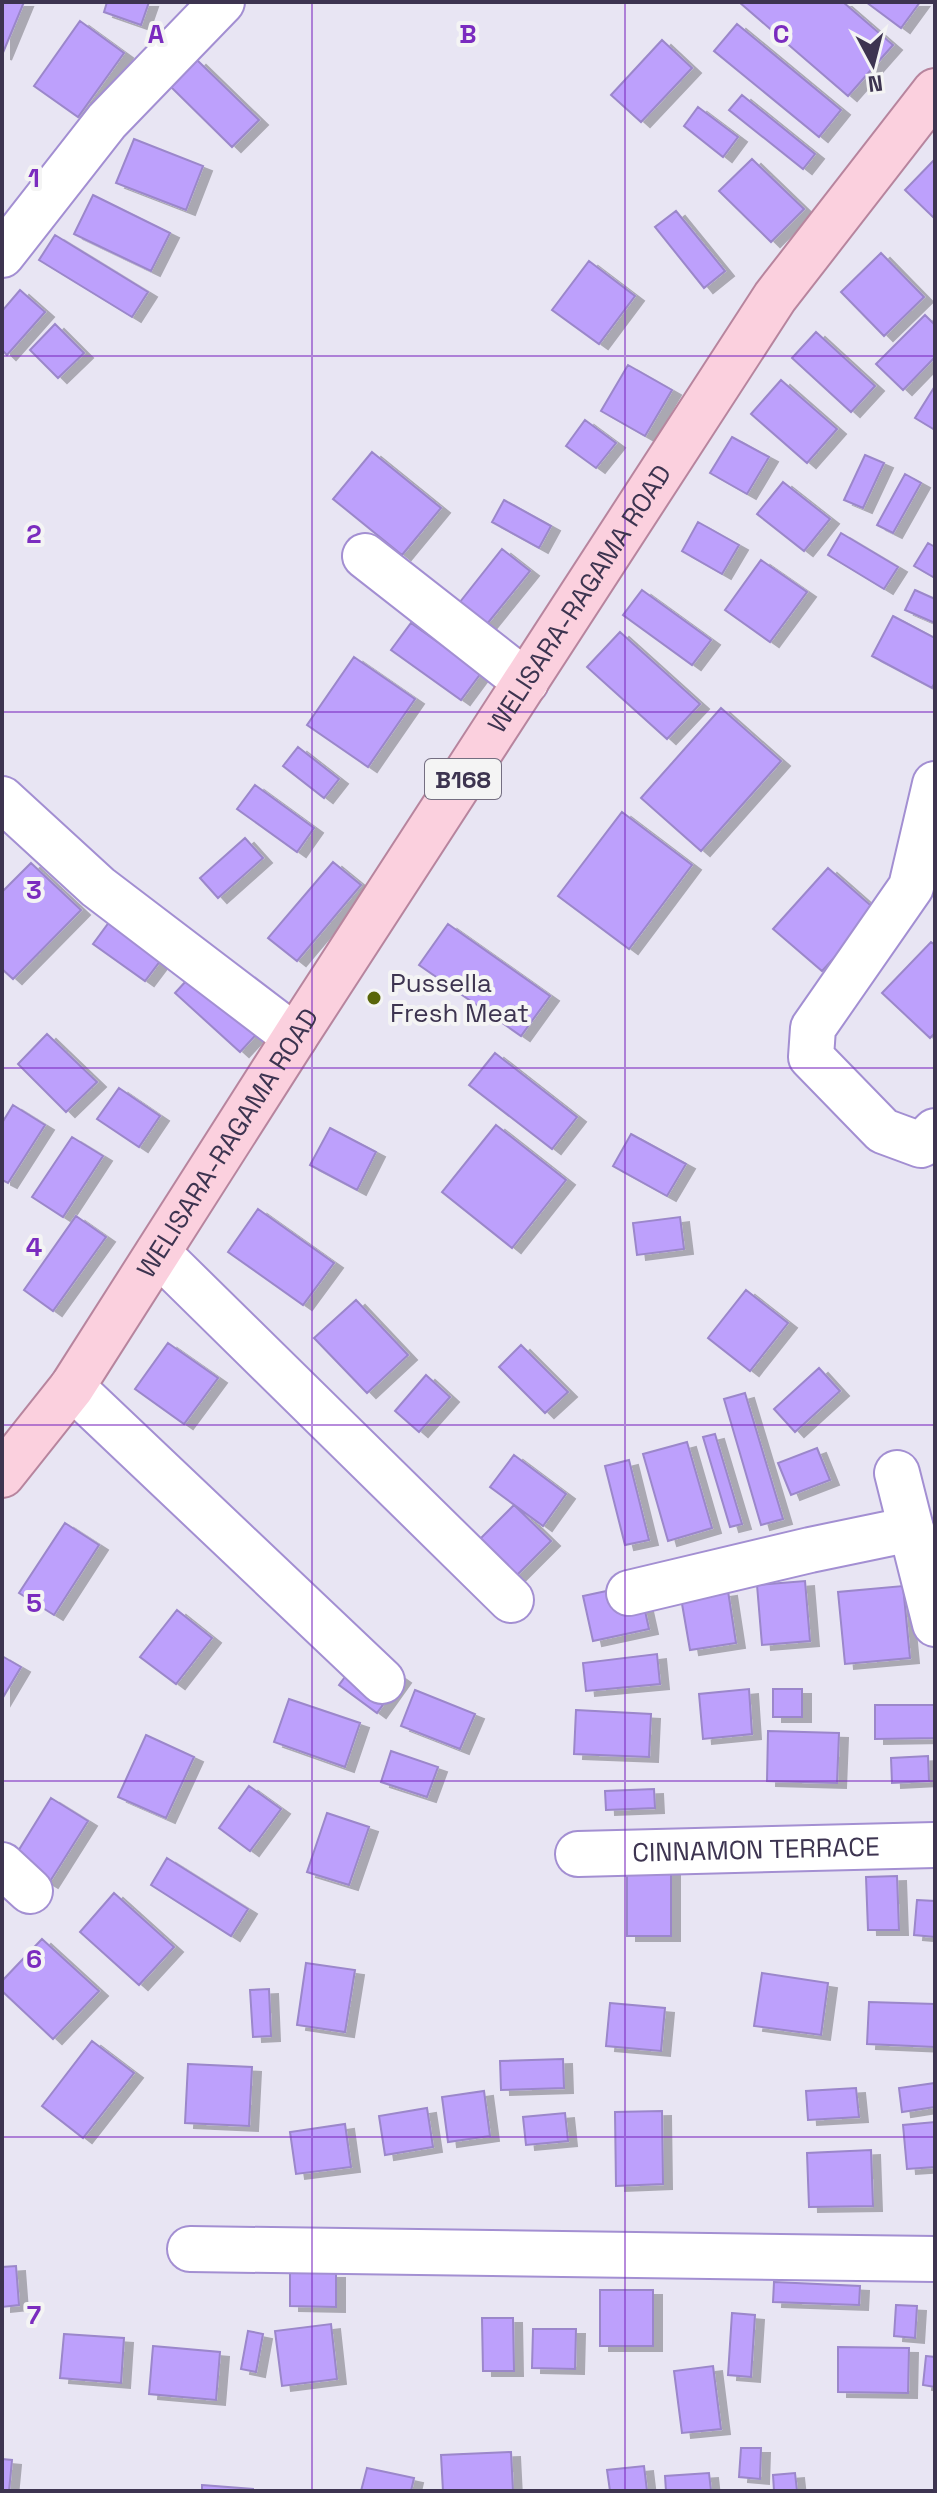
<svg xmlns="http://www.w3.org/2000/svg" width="937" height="2493" viewBox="0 0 937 2493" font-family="'Space Grotesk',sans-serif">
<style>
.building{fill:#bda0fc;stroke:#9b87ca;stroke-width:2;filter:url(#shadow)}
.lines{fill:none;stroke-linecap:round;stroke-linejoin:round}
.minor-casing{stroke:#a38fd2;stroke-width:48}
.major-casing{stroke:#b7859e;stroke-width:48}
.minor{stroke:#fff;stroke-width:44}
.major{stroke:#fbd0de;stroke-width:44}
.grid{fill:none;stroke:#7b2cbf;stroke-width:2;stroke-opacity:0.55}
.poi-dot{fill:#596509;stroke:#f4f4f4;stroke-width:3}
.labels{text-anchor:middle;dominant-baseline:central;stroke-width:8;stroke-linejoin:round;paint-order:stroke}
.shield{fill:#f4f4f4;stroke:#746e81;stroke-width:2}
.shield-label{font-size:24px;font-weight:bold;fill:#3d3450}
.street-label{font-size:26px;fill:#3d3450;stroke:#f4f4f4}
.poi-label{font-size:26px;fill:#3d3450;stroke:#f4f4f4;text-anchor:start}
.grid-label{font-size:26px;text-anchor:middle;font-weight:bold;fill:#7b2cbf;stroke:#f4f4f4;stroke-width:8;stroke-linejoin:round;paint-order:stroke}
</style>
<defs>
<filter id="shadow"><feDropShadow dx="9" dy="5" stdDeviation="0" flood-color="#0004"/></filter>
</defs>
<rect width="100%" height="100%" fill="#e8e5f3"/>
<path class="building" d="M2,2h22l-22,53z
M107,2h42l-8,23 -37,-13z
M739,2h104l50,43 -45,51z
M866,2h54l-19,26z
M80,21l44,32 -46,64 -44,-31z
M737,24l104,86 -22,27 -105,-86z
M662,40l30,28 -51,54 -30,-27z
M197,60l62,60 -27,27 -61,-60z
M742,95l73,59 -12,15 -74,-59z
M698,107l40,30 -15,20 -39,-31z
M134,139l69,27 -17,44 -70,-27z
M752,159l52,50 -33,33 -52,-51z
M935,159v60l-30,-29z
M93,195l77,38 -19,38 -77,-37z
M676,211l49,60 -21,17 -49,-61z
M55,235l93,57 -16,25 -93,-57z
M881,253l43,44 -40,39 -43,-44z
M589,261l46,35 -36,48 -47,-34z
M20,290l25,22 -38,43 -5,-5v-39z
M925,315l10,10v32l-32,33 -27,-26z
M55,324l29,29 -26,25 -28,-28z
M816,332l59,54 -24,26 -59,-54z
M628,365l44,25 -27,46 -44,-25z
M781,380l56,49 -30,34 -56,-49z
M935,386v44l-20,-12z
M585,420l31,23 -20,25 -30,-22z
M732,437l37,20 -22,37 -37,-21z
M372,452l69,56 -39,47 -69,-56z
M865,455l19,8 -21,45 -19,-8z
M905,474l16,9 -28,50 -16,-8z
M783,482l47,37 -26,32 -47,-37z
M504,500l47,26 -12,22 -47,-26z
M698,522l41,23 -17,29 -40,-23z
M841,533l57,34 -14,22 -56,-34z
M928,543l7,4v31l-21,-12z
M502,549l28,22 -47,58 -27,-22z
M761,560l46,32 -37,50 -45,-32z
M642,590l69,50 -19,25 -69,-50z
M915,590l20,9v24l-30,-13z
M893,616l42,22v44l-3,6 -60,-32z
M411,623l70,50 -20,27 -70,-50z
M620,632l80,72 -33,35 -80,-72z
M354,657l61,42 -47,68 -61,-42z
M721,708l60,53 -80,90 -60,-53z
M298,747l41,32 -15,19 -41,-32z
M255,785l59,43 -17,24 -60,-43z
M622,812l70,53 -63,84 -71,-53z
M245,838l18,20 -45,40 -18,-20z
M333,862l28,23 -64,76 -29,-23z
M31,863l50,47 -68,69 -11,-10v-77z
M828,868l49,43 -55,60 -49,-42z
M121,906l52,38 -28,37 -52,-37z
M448,924l102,72 -29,40 -102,-71z
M931,942l4,3v88l-5,5 -48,-45z
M198,968l65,59 -23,25 -65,-59z
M47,1034l50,48 -31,30 -48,-48z
M495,1053l82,64 -25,32 -83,-64z
M119,1088l41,28 -21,31 -42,-28z
M13,1105l32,20 -37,58 -6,-3v-57z
M496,1125l70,55 -54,68 -70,-56z
M330,1128l46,24 -19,38 -47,-25z
M631,1134l55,30 -19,32 -54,-30z
M72,1137l31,19 -40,61 -31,-20z
M258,1209l76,54 -31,42 -75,-53z
M76,1216l30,21 -53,74 -29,-21z
M680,1217l4,32 -47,6 -4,-32z
M746,1290l42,33 -38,48 -42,-33z
M356,1300l52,55 -41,38 -53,-55z
M168,1343l50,35 -34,46 -49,-35z
M521,1345l47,47 -23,21 -46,-46z
M819,1368l21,23 -45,41 -21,-23z
M426,1375l24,22 -31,35 -24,-21z
M745,1393l38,126 -22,6 -37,-126z
M715,1434l27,90 -12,3 -27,-90z
M687,1442l25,86 -44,13 -25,-87z
M817,1448l13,32 -39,15 -13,-32z
M514,1455l52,39 -23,32 -53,-39z
M629,1460l20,80 -24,5 -20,-79z
M514,1505l37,36 -38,38 -37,-36z
M65,1523l34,22 -45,70 -35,-22z
M805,1581l5,60 -48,4 -5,-60z
M639,1584l10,45 -56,12 -10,-45z
M903,1586l7,72 -65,6 -7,-72z
M728,1591l8,52 -46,7 -9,-52z
M177,1610l35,28 -36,46 -36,-27z
M364,1651l38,27 -25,35 -38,-28z
M657,1654l3,30 -74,7 -3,-28z
M2,1656l19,11 -19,32z
M749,1689l3,45 -49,5 -4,-45z
M773,1689h29v28h-29z
M415,1690l60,24 -15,35 -59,-23z
M289,1699l71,24 -15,44 -71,-25z
M875,1705h60v33l-60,1z
M576,1710l75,4 -2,43 -75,-3z
M768,1731l71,2 -2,50 -70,-2z
M146,1735l48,22 -28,61 -48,-21z
M391,1751l47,16 -11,30 -46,-15z
M928,1756l1,25 -37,2 -1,-25z
M249,1786l32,23 -31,42 -31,-23z
M654,1789l1,19 -49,2 -1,-19z
M51,1798l37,23 -39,62 -37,-22z
M327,1813l42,14 -20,58 -42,-13z
M167,1858l81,51 -17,27 -80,-51z
M627,1861h44v75h-44z
M897,1876l2,54h-31l-2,-53z
M114,1893l60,54 -35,38 -59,-53z
M917,1900l18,1v36l-21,-2z
M42,1939l57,52 -46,48 -51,-48v-10z
M306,1963l49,7 -10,62 -48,-7z
M762,1973l66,10 -7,52 -67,-9z
M269,1989l2,47 -18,1 -3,-47z
M869,2002l66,2v43l-68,-3z
M610,2003l55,5 -4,43 -55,-5z
M92,2041l42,32 -51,65 -41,-32z
M563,2059l1,29 -63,2 -1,-29z
M188,2064l64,3 -3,59 -64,-3z
M935,2083v24l-33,5 -3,-24z
M856,2088l3,29 -51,3 -2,-29z
M484,2091l6,45 -42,6 -6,-45z
M427,2108l6,39 -48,8 -6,-39z
M662,2111l1,73 -47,2 -1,-74z
M565,2113l3,28 -42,4 -3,-28z
M935,2122v45l-28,2 -4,-44z
M345,2124l6,43 -55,7 -6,-42z
M871,2150l2,56 -64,1 -2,-54z
M16,2266l3,39 -17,2v-40z
M290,2273h46v34l-46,-1z
M774,2282l86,4 -1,19 -86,-3z
M600,2290h53v56h-53z
M896,2305l21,1 -2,32 -21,-2z
M732,2313l23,2 -4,62 -23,-2z
M482,2318h31l1,53h-31z
M331,2324l6,55 -55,7 -7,-55z
M533,2329h43l-1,40 -43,-1z
M248,2331l15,3 -7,38 -15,-3z
M64,2334l60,4 -3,45 -61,-5z
M153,2346l67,6 -4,48 -67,-6z
M838,2347l71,1 -1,45 -70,-1z
M926,2356l9,1v30l-12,-2z
M713,2366l8,63 -39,4 -8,-62z
M741,2448h20l-1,31 -21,-2z
M511,2452l2,39h-70l-2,-36z
M2,2459l10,1 -3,31h-7z
M644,2466l3,25h-37l-3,-21z
M367,2468l47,10 -3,13h-50z
M709,2473l2,18h-45l-1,-15z
M795,2473l2,18h-23l-1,-16z
M202,2485l51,4v2h-51z"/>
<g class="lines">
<g class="minor-casing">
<g id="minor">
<path d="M2,255l105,-134 115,-119"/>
<path d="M365,556l161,126"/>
<path d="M935,784l-24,103 -98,141 -2,29 72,74 38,14 14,-14"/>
<path d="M2,799l96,88 197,150"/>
<path d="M158,1253l353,347"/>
<path d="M72,1387l310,294"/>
<path d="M897,1473l38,151"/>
<path d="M629,1593l181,-43 101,-21"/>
<path id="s1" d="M578,1854l357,-9"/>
<path d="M2,1865l28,26"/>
<path d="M190,2249l745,10"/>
</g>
</g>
<g class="major-casing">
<g id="major">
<path id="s2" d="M2,1475l70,-88 223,-350 480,-740 160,-206"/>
</g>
</g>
<use href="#minor" class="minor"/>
<use href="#major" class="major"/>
</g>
<path class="grid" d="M312,2v2489M625,2v2489M2,356h933M2,712h933M2,1068h933M2,1425h933M2,1781h933M2,2137h933"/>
<circle class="poi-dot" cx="374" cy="998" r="8"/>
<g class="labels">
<rect class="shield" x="425" y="759" width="76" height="40" rx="6"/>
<g class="shield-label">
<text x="463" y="779">B168</text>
</g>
<g class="street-label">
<text stroke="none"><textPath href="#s2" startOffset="1050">WELISARA-RAGAMA ROAD</textPath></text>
<text stroke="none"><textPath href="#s2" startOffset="402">WELISARA-RAGAMA ROAD</textPath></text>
<text stroke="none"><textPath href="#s1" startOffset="178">CINNAMON TERRACE</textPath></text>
</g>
<g class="poi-label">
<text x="390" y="983">Pussella<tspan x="390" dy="30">Fresh Meat</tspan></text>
</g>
</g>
<g class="grid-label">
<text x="156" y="43">A</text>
<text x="468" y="43">B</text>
<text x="781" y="43">C</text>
<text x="34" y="187">1</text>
<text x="34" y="543">2</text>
<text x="34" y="899">3</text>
<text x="34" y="1256">4</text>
<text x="34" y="1612">5</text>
<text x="34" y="1968">6</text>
<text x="34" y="2324">7</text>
</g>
<rect width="937" height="2493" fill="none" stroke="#3d3450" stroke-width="8"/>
<g transform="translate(873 64) rotate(173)" stroke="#f4f4f4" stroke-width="6" paint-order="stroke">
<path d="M0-6L14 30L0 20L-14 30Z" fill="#3d3450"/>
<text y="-12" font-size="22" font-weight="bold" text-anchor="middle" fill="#3d3450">N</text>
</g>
</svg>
